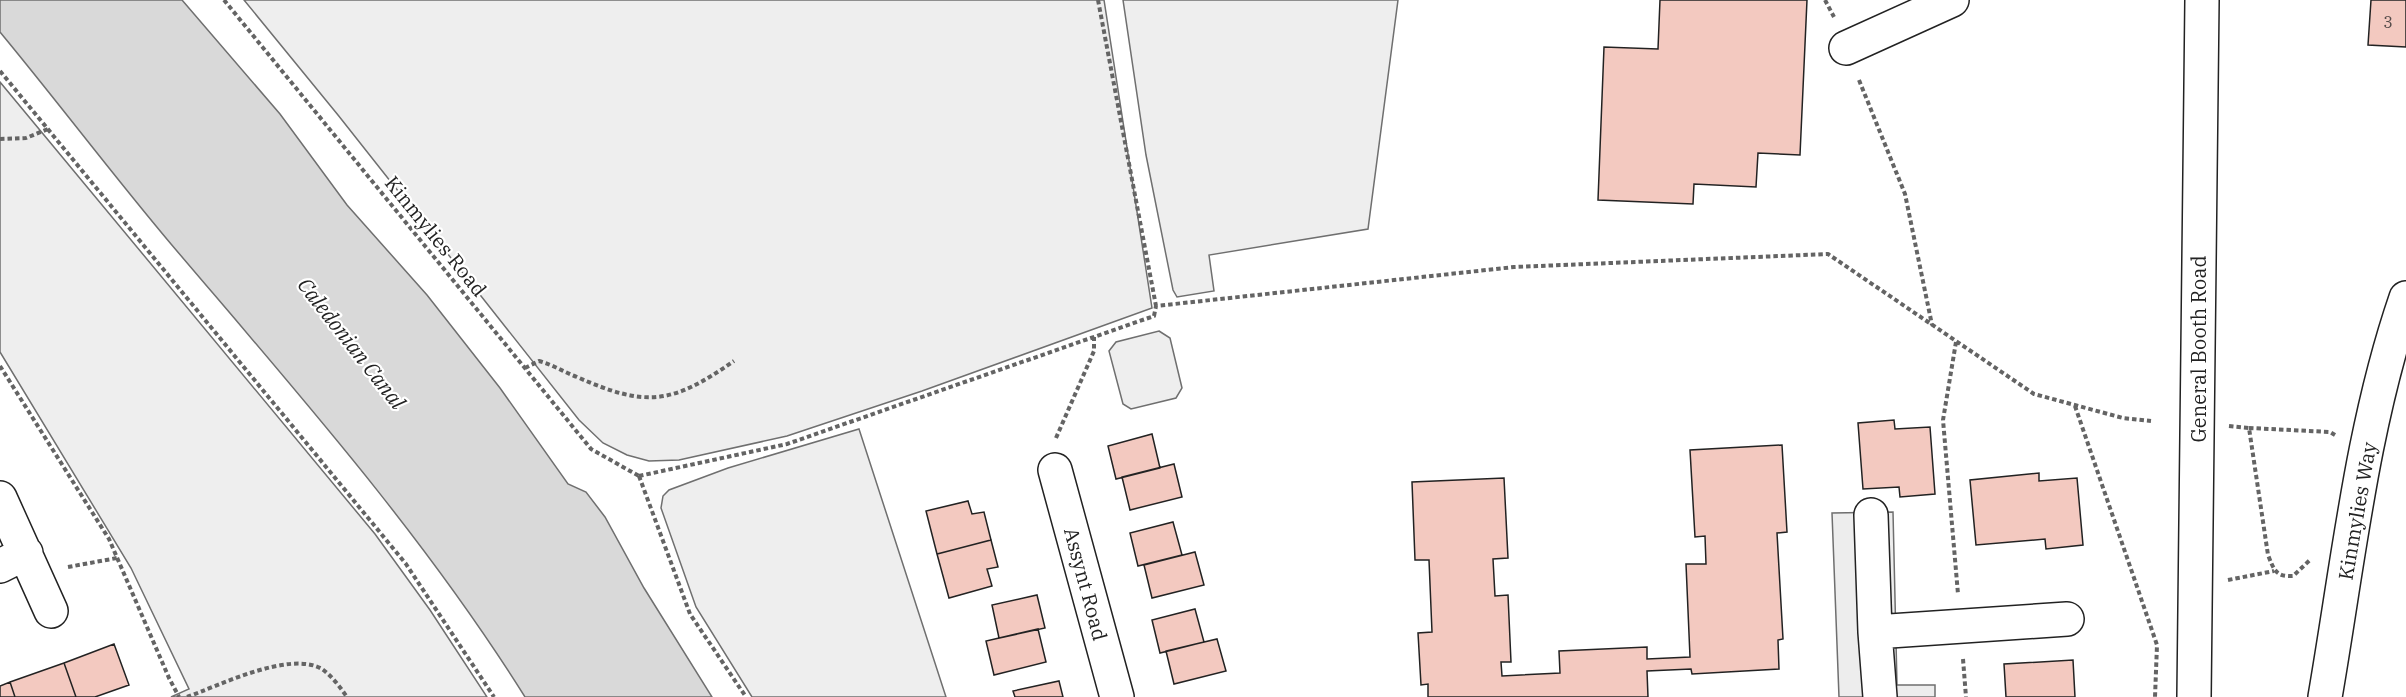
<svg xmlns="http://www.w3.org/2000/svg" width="2406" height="697" viewBox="0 0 2406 697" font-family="'IBM Plex Serif',serif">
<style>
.green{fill:#eee;stroke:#6f6f6f;stroke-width:1.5}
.parking{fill:#ededed;stroke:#6f6f6f;stroke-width:1.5}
.water{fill:#d9d9d9;stroke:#6f6f6f;stroke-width:1.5}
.building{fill:#f3c9c0;stroke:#222;stroke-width:1.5}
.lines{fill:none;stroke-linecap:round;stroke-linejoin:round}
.minor-casing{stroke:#222;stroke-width:36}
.path{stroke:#646464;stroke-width:4;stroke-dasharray:4.5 3;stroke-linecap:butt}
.minor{stroke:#fff;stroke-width:33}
.labels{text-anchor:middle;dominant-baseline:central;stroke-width:4.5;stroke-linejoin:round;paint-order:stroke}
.number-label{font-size:16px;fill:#564c4a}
.street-label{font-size:20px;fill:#222;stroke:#fff}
.water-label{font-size:21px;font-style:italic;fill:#222;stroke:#fff}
</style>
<rect width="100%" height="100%" fill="#fff"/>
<path class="green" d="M244,0h860l48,308 -230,83 -135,45 -108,24 -30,1 -22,-6 -24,-12 -24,-23 -241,-305z
M1123,0h275l-30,229 -159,26 5,36 -37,6 -4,-7 -27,-135z
M0,82l375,452 55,76 57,87h-316l18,-8 -58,-121 -131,-216z
M1159,331l11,7 12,50 -6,10 -45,11 -8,-5 -14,-53 7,-9z
M859,429l87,268h-194l-56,-90 -35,-99 2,-12 6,-6 59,-22z"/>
<path class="parking" d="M1893,512l4,173h38v12h-96l-7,-184z"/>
<path class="water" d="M0,0h182l98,114 67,91 80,90 73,93 68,96 18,8 19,25 39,71 68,109h-187c-102,-163 -230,-307 -354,-453 -59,-70 -113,-142 -171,-212z"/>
<path class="building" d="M1660,0h147l-7,155 -42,-2 -2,34 -62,-3 -1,20 -95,-4 6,-153 54,2z
M2371,0h35v47l-38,-2z
M1894,420l1,9 35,-2 5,67 -35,3 -1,-10 -36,2 -5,-66z
M1152,434l8,34 -44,11 -8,-33z
M1782,445l5,87 -10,1 6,106 -5,1 1,29 -87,5 -1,-5 -44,2 1,26h-220v-13l-7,1 -3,-52 14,-1 -3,-72h-14l-3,-78 92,-4 4,80 -15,1 2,37 13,-1 3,67h-10l1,14 58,-3 -1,-22 88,-4v12l43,-2 -4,-93h20l-1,-28 -10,1 -5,-87z
M1174,464l8,33 -52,13 -8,-33z
M2039,473v8l38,-3 6,67 -37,4 -1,-10 -69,6 -6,-65z
M968,501l4,13 12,-2 7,28 -54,14 -11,-43z
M1173,522l9,33 -44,11 -8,-33z
M991,540l7,27 -11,2 5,17 -43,12 -12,-44z
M1195,552l9,33 -52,13 -8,-33z
M1037,595l8,33 -46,10 -7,-33z
M1195,609l9,33 -44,11 -8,-33z
M1038,629l8,33 -52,13 -8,-34z
M1217,639l9,32 -52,13 -8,-33z
M114,644l15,41 -34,12h-19l-12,-34z
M2073,660l2,37h-69l-2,-33z
M64,663l12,34h-61l-5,-15z
M1059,681l4,16h-48l-2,-6z
M10,682l5,15h-15v-11z"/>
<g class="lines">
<g class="minor-casing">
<path id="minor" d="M1846,48l106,-48
M1055,470l62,227
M0,498l51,113
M1871,515l4,117 5,65
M0,566l26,-13
M1875,632l192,-13
M2194,697l8,-697
M2325,697c23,-133 37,-271 81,-399"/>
</g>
<path class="path" d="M224,0l367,449 48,27
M1098,0l58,306
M1825,0l9,17
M0,71l406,493 88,133
M1859,80l46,114 27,131
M0,139l26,-1 22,-9
M1956,342l-13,78 15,174
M0,366l109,173 60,139 10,19
M525,368l14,-7c14,4 25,11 38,16 70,31 95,27 157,-16
M2075,406l82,239 -2,52
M2229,426l20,2 19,127c6,15 8,22 25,21l17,-16
M2249,428l81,4 5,3
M1056,438l38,-87v-14
M639,476l148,-32 367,-128 2,-10 358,-39 314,-13 206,140 89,24 28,3
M639,476l51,138 56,83
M68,567l49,-9
M2228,580l46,-9
M1963,659l3,38
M187,697c31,-11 103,-47 135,-28 10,7 18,18 25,28"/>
<use href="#minor" class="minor"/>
</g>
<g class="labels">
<g class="number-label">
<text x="2388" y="22">3</text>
</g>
<g class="street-label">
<text transform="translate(436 236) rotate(51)">Kinmylies Road</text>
<text transform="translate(2198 349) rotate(-90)">General Booth Road</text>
<text transform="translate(2357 511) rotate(-80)">Kinmylies Way</text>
<text transform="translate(1086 584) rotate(75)">Assynt Road</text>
</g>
<g class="water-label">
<text transform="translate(352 343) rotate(52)">Caledonian Canal</text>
</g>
</g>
</svg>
